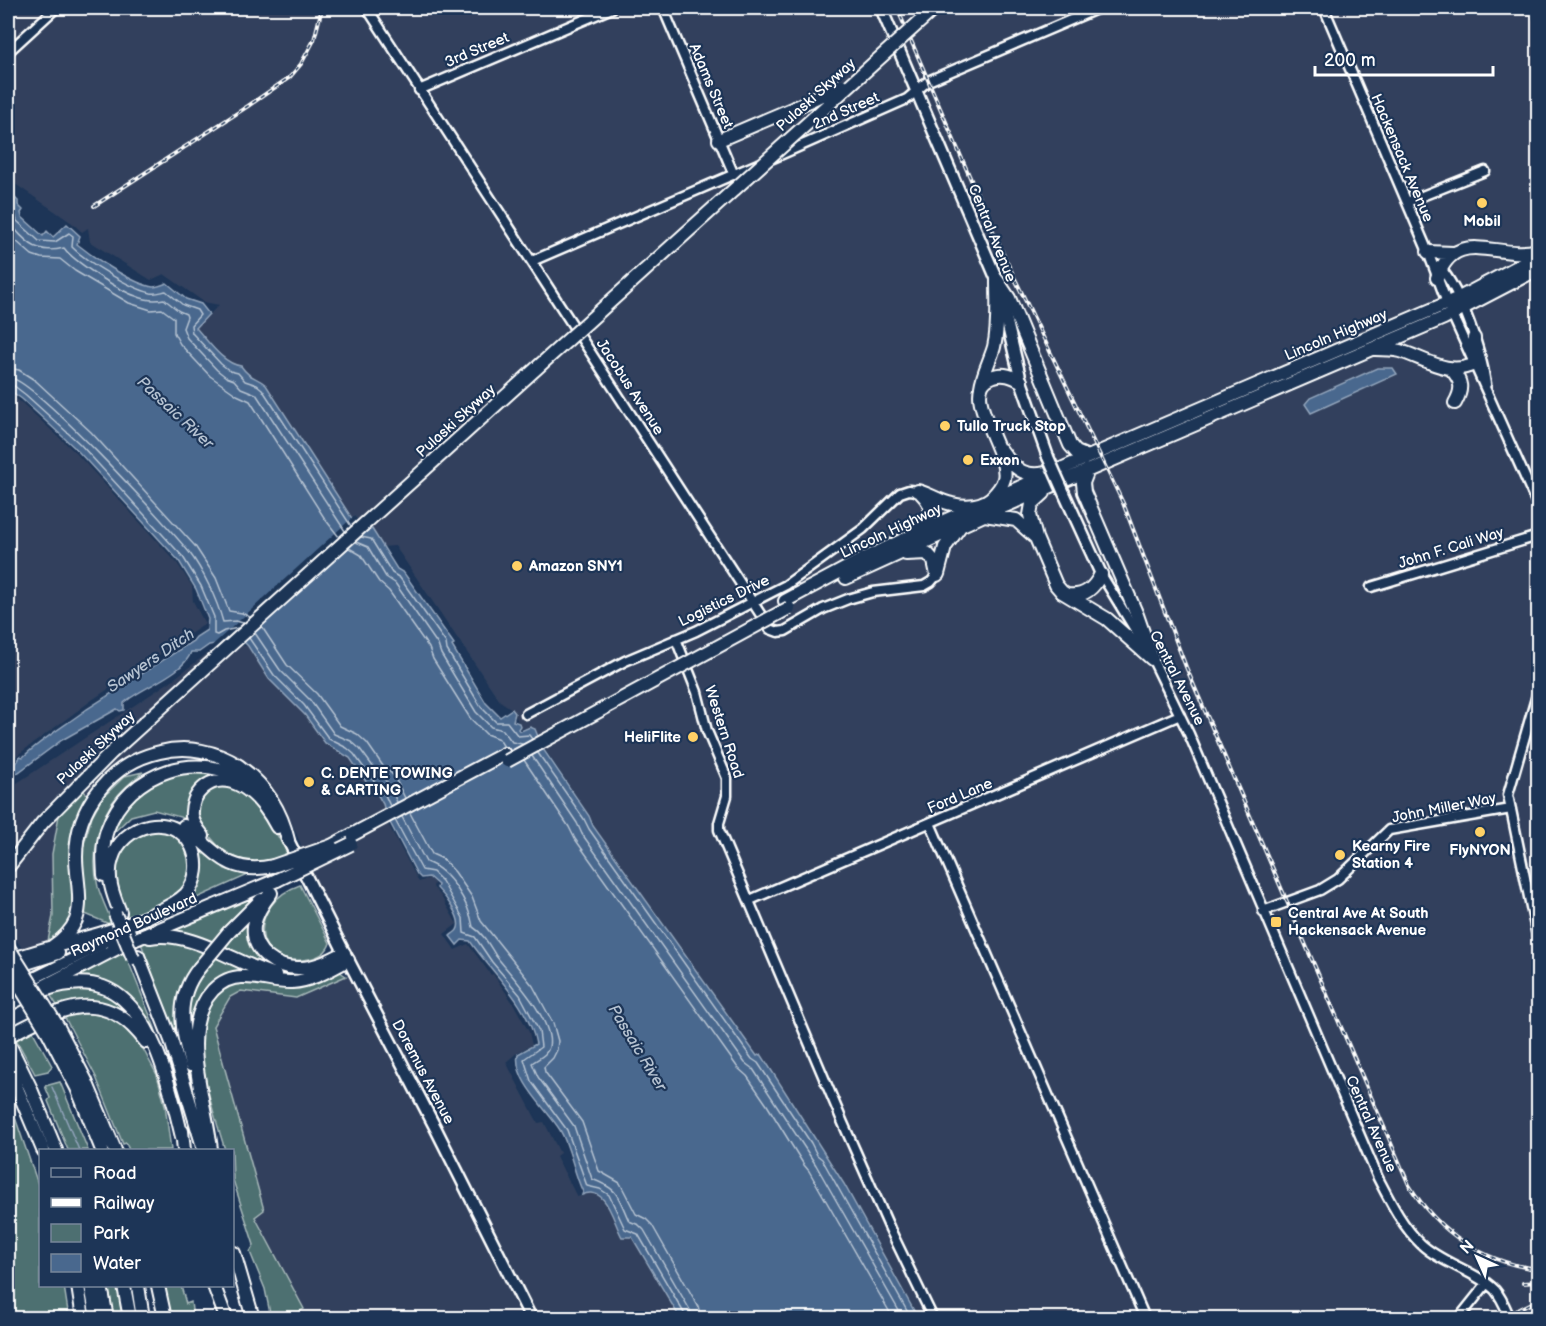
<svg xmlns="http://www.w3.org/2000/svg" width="1546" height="1326" viewBox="0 0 1546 1326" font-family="'Balsamiq Sans',sans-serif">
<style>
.built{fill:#31415d}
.green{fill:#4d6f71;stroke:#a6b7b8;stroke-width:1.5}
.water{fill:#49688e;stroke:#92a4bb;stroke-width:1.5}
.pier{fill:#1d3557}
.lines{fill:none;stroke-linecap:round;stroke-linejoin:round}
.shore{stroke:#b6c3d2;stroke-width:1.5}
.stream{stroke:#92a4bb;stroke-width:1.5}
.minor-casing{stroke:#fff;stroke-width:13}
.major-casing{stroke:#fff;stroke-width:15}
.highway-casing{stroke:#fff;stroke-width:16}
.minor{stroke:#1d3557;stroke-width:8}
.major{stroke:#1d3557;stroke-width:10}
.highway{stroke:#1d3557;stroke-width:12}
.rail-casing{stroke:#fff;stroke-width:4}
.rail{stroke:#1d3557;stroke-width:1.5;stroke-dasharray:4.5;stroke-linecap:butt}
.major-bridge-casing{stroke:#fff;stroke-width:15;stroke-linecap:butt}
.highway-bridge-casing{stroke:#fff;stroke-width:16;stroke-linecap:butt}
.major-bridge{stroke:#1d3557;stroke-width:10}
.highway-bridge{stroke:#1d3557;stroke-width:12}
.poi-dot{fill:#ffd166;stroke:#1d3557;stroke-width:2}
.labels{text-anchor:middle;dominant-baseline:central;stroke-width:4.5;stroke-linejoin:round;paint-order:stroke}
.street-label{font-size:15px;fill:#fff;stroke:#1d3557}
.poi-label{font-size:15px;font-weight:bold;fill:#fff;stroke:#1d3557;text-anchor:start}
.water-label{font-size:16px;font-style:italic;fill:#b6c3d2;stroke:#1d3557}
</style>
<rect width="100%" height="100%" fill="#1d3557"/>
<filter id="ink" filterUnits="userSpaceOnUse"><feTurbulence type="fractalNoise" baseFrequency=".0167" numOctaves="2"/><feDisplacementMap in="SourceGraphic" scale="12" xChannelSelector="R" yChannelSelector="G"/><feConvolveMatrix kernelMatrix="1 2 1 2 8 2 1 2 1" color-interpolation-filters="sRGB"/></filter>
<g filter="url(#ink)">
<path class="built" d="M8,8h1520l10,23v1287h-620l-74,-134 -59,-92 -24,-37 -4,2 -164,-231 -4,-10 -45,-68 -9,-19 -14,-1 -9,-19 -12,-8 -105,-155 -13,1 -11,-18 -6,3 -14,-15 -91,-137 -12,-4 -7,-9 -8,-1 -8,-7 -29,-31 23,-23 -15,-3 -40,-28 -13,6 -61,-38 -2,-14 -6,4 -10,-9 -64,-44z
M8,393l14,10 54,50 101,110 15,23 1,15 12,23 -113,76 -84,62z
M227,645l21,1 21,33 31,30 37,40 13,9 19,28 3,-1 4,4 9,20 -4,2 38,71 10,-4 5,5 -1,4 8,9 16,28 -13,10 11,16 13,-6 23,31 2,-1 20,29 16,29 3,13 -14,7 -12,10 32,61 6,-1 16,31 -4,3 21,41 12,-4 8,1 7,5 18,38h10l48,81h-386l-1,-3 10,-5 -48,-94 9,-6 -51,-184 17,-29 11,-6 55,7 59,-26 -63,-122 9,-5 -10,-24 -21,-34 -14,-15 -23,-17 -23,-8 -26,-4h-19l-16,4 -33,16 -29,31 -6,-6 -29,66 1,62 -5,25 -26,7 -14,-19v-140l163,-108 34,-26z"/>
<path class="green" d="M179,770l44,5 -11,2 -25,42 -33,-9 -23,6 -23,22 21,-40 20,-16z
M143,772c-8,7 -17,14 -24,22 -21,23 -29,63 -21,93 4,13 10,26 16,39l-31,-13v-66l9,-31 10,-18 23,-22z
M230,785c29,11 43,45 59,70l-26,8 -21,-1 -16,-7 -19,-22 -9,-11v-19l7,-10 12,-7z
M80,788l7,6 -15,48v77l-6,8 -18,14 5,-25 -1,-62 8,-44z
M161,830c8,4 17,7 23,15 9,14 7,37 -6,47 -14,12 -32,18 -50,25 -11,-27 -22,-63 9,-83 6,-4 17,-3 24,-4z
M198,845l27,24 23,6 -76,34 23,-23z
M300,885l30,58c-3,10 -11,14 -21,16 -60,11 -61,-56 -9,-74z
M261,892l-48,52 -38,-14z
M252,916c0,34 -2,44 34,55l-1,3 -62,-25z
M140,940l36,1 30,13 -28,58 14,66h-4z
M123,948l32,80 12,39 -41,-71 -49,-16 -2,-5z
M216,956l44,20 -16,-5 -19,5 -34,62c-1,-5 -4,-12 -5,-18 -4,-24 16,-47 30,-64z
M340,972l6,4 -50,22 -55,-7 -11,6 -17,29 51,184 -9,7 49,92 -11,6 1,3h-23l-6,-29 -15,-37 4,-7 -21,-65 -1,-30h-7c-12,-42 -49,-138 5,-165 21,-10 41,6 63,3 17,-2 31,-14 47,-16z
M65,989c37,1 39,-2 64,27l-71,-9 -9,-14z
M91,1012l26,9 25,26 15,28 8,30 6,45h-42l-3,-7 -3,1 -27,-67 -33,-63z
M32,1030l20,36 -4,5 -13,3 -19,-35z
M60,1082l28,68h-20l-20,-49 2,-3 -5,-12z
M8,1097l32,93v96h24l5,32h-61z
M107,1286h11l4,32h-9z
M164,1286h17l5,18 5,-2 2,16h-21z"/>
<path class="water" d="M8,191l10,10v4l5,5 -2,3 1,4 21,19 4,-5 6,6 14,-13 13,12 -3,8c16,13 56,40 76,43 4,0 9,-2 14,-4l19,16 15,5 8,10 -13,14c12,13 27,36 45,38 9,13 15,10 25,19l85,132 14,15 7,-3 25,40 7,4 50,71 -2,2 34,57 14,14 12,-8 3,4 -2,8 6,2 1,3 -2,3 3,2 9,-4 5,2 8,20 46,67 4,10 164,230 4,-2 83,130 74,134h-238l-48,-81h-10c-9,-15 -15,-53 -40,-42l1,-3c-10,-20 -12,-44 -23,-62 -13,-21 -47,-50 -42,-76l18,-10c-7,-39 -44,-71 -66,-103l-8,-1 -5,5 -7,-9c1,-1 7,-5 7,-6 7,-11 -13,-35 -20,-42l1,-3 -9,-8 -8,1 -4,-4 -31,-59 -3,-11 -11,-19 -3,1 -19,-28 -25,-15 -20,-28 -36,-36 -21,-33 -12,-12 -20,10 -7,1 -10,7h-8c-7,22 -51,36 -67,51v7l-4,1 -3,-2 -55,31 -54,40v-12l10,-7 2,-5 3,1c20,-19 43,-32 64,-48l106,-68 3,-4 11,-7 1,-11 -12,-30 -17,-28 -103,-112 -54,-50 -14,-10z
M1377,368h16l4,6 -86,39 -6,-9 5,-6z"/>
<path class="pier" d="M354,516l12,13 6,-3 -131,116 -6,-5 -28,13z"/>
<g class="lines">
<path class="shore" d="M8,200l4,4 5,17 22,20 16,1 14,-9 4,3 -1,11c16,16 58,41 79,46 5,1 10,-1 15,-2l17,14 14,5 3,5 -9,10 1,8 29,31 9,7 8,2 7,8 12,4 5,4 89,137
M8,217c2,9 21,29 31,31 8,3 17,2 25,0 9,13 56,43 72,48 9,4 18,5 28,3l15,12 7,3 1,3 -4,11 4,10 30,32 9,7 8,3 7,8 15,6 89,137
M8,234l24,21 9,3 19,1 15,12 54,32 22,7 11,-1 12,9v15l6,11 30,32 27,19 13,6 75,118 14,18
M8,368l11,2 17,11 55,51 104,114 21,32 13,33 13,2 8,4
M8,377c26,1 158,147 181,175 14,18 28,48 34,70l13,-1 7,2
M8,385h5l13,10 54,49 103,113 18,29 13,31v17l3,1 7,-4 14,-3
M361,537l10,2 21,34 8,5 46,65 1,7 34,57 15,15h11l11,14 11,-1 3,4
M356,542l12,5 18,30 9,6 43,62 3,9 35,58 15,15 12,3 9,12 10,2
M349,548l12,7 18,27 10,9 40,57 4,11 37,59 16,16 13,5 5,8
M262,627l25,38 30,29 23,32 17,8 10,9 16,23 11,10 11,22
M255,633l25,37 30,30 24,34 17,7 9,8 17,23 10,10 10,20
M249,638l25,37 30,30 25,34 18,9 7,6 18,25 9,7 9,20
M538,753l46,66 5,10 163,230 6,4 53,80 6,12 5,4 89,159
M532,756l45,67 5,11 163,229 8,6 63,96 87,153
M524,760l45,67 6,12 163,229 9,8 20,29 37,60 5,6 84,147
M410,813l22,41 11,5 12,13 17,25 9,24 52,65 20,37 5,18 -1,9 -4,8 -9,9 1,5 37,50 17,49 21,12 16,31 10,5 6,6 46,81 3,12
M402,817l24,45c24,8 43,41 47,65 11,7 16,18 23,29 15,19 59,65 53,91 -2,9 -11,11 -17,16l6,14 36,49 18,53c28,11 25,16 37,42l10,4 5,5 46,80 2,8
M395,820l27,50 11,2 9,9 21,37 1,15 11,4 17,25 28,33 19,36 2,16 -17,12 7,22 36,49 20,56 13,3 9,6 16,34 13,5 46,79v5"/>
<path class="stream" d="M52,1087l27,63"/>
<g class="minor-casing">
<path id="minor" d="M367,8l403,621 8,3 7,-1 38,-22 25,-10 25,-7 51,-6 7,-4 6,-7
M663,8l71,167
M1324,8l104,244 19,51 91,203
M8,52l48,-44
M419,90l193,-82
M773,158l134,-59 21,-18 171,-73
M1407,202l78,-31
M532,261l226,-97
M1439,266c23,27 42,83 47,118
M1101,574l42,69
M1371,587l167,-51
M676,639l21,53 10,39 20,47v18l-8,27v7l124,293 47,106 43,89
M1151,656l38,78 189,444c12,23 24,48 43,66 20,19 56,28 74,46 7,8 11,19 15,28
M1538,691l-30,104 30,146
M526,714l99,-53 71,-30 90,-46 77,-56 37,-36 9,-3 9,1
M930,823l215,495
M750,900l430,-185
M1263,911l57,-21 18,-11 51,-49 122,-21
M1463,1313l24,-30"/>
</g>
<g class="major-casing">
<path id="major" d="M881,8l116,272 24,101 27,76
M1064,493l37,81
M288,840l53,106 95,183 95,189
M8,991l93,-46"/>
</g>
<g class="highway-casing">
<path id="highway" d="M719,140l75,-32
M1428,252l25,1
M1437,278c19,-53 60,-17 101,-28
M997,280l12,18 61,147 6,7 12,5
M1375,349c9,0 17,0 25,2 24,7 49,26 74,13v-26
M1451,369c11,12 12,20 4,34
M981,387c2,-15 9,-26 13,-40 5,-22 3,-44 3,-66
M1001,450c12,17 22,28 44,23
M1088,470l-5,13 1,9 53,123 15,43
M918,491c12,3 22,11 34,13 14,3 28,3 39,-6 5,-5 11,-11 13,-19 7,-27 -49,-90 -10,-103 10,-3 18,0 27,5
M1044,493l-12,11 -2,11 6,23 20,47 6,7 45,27 45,40
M985,515l31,5 19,17
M915,529c16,-11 22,-20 6,-36
M906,554l21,-1 7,8 3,14
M938,574l7,-27 14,-19
M846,578l138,-63 460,-197 94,-49
M1068,595c17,2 26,-7 33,-21
M785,601l69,-37 70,-34 164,-73 371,-159 79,-42
M184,826c31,25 45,50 89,40
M203,836c-5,-6 -10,-13 -11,-20 -2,-22 18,-41 40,-34 21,7 35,26 45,45
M331,846l173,-92
M104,875c-1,-15 -2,-30 3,-45 21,-60 94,-82 145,-46
M271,893c-8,10 -15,20 -17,33 -3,26 23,43 46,42 16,0 30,-8 44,-15
M228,933l33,-33
M150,937c42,-7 86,27 125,38
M92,944l20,-5 17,-7
M52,947c10,-7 19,-15 24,-27 7,-20 0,-42 0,-63 0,-51 35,-94 84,-105 27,-7 56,-1 79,14 25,18 42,44 49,74
M138,956l33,84 33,110
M8,961c48,-18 100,-25 147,-48 11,-5 23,-11 31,-19 11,-13 13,-32 6,-47 -18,-38 -70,-23 -80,12 -6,18 1,36 8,53
M11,968l47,-15
M44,990c18,-6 40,-10 59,-3 50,18 68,105 79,150
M8,1005l123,-64 146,-61
M58,1027l28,54 29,69
M48,1032l29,56 25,62
M8,1036c50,-26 95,-53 138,6
M8,1042l22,45 26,63
M191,1065c-9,-35 -17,-66 8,-97
M8,1067l35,83
M182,1131l2,19
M211,1150c-4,-46 -35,-121 2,-160 8,-8 18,-13 29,-13 17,-1 33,6 50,5 20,-1 39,-13 56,-22
M234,1253l19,65
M78,1286l5,32
M91,1286l6,32
M101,1286l6,32
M124,1286l6,32
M138,1286l5,32
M158,1286l7,32
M214,1286l12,32"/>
</g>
<use href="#minor" class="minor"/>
<use href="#major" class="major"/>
<use href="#highway" class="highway"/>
<g class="rail-casing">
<path id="rail" d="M897,8l106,246 120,249 63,164 223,518c29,47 75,78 129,84
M94,206l154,-100 42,-29 11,-13 13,-24 8,-32
M1523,1283l15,-1
M1502,1318l36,-18"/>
</g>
<use href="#rail" class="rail"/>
<g class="major-bridge-casing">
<path id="major-bridge" d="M1048,457l16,36"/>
</g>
<g class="highway-bridge-casing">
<path id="highway-bridge" d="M794,108l48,-23
M507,761l282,-153
M273,866l58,-20
M8,867l35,-45 68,-69 824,-745
M277,880l74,-36
M115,914l18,44
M8,947l50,80
M8,967l40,65
M199,968l29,-35"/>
</g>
<use href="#major-bridge" class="major-bridge"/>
<use href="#highway-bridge" class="highway-bridge"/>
</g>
</g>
<g class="poi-dot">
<circle cx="1482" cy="203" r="6"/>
<circle cx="945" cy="426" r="6"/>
<circle cx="968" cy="460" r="6"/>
<circle cx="517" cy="566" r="6"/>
<circle cx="693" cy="737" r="6"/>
<circle cx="309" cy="782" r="6"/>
<circle cx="1480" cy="832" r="6"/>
<circle cx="1340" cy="855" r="6"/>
<rect x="1270" y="916" width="12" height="12" rx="3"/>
</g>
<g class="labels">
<g class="street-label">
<text transform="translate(477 50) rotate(-23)">3rd Street</text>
<text transform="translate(711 86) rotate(67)">Adams Street</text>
<text transform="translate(816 95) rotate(-42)">Pulaski Skyway</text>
<text transform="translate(846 111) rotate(-24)">2nd Street</text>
<text transform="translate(1402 158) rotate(67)">Hackensack Avenue</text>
<text transform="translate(992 233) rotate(68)">Central Avenue</text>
<text transform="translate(1336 335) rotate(-23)">Lincoln Highway</text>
<text transform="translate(630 387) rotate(57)">Jacobus Avenue</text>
<text transform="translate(456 421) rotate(-42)">Pulaski Skyway</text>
<text transform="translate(891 531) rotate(-25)">Lincoln Highway</text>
<text transform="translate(1451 548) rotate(-17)">John F. Cali Way</text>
<text transform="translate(724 601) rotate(-26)">Logistics Drive</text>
<text transform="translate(1177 678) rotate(63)">Central Avenue</text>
<text transform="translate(724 732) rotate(72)">Western Road</text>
<text transform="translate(96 748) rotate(-43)">Pulaski Skyway</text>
<text transform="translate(960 796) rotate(-23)">Ford Lane</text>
<text transform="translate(1444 808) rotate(-11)">John Miller Way</text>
<text transform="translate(134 925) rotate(-24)">Raymond Boulevard</text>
<text transform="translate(423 1072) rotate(62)">Doremus Avenue</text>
<text transform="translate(1371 1124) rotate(66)">Central Avenue</text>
</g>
<g class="poi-label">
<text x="1482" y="221" text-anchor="middle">Mobil</text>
<text x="957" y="426">Tullo Truck Stop</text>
<text x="980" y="460">Exxon</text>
<text x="529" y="566">Amazon SNY1</text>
<text x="681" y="737" text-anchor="end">HeliFlite</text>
<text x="321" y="773">C. DENTE TOWING<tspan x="321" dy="17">&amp; CARTING</tspan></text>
<text x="1352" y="846">Kearny Fire<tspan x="1352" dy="17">Station 4</tspan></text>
<text x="1480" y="850" text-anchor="middle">FlyNYON</text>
<text x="1288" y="913">Central Ave At South<tspan x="1288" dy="17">Hackensack Avenue</tspan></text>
</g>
<g class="water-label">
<text transform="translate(175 413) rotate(43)">Passaic River</text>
<text transform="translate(151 661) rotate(-34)">Sawyers Ditch</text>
<text transform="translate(637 1048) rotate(59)">Passaic River</text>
</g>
</g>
<rect width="1546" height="1326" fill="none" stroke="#1d3557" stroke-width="30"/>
<rect x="15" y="15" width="1516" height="1296" fill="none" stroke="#fff" stroke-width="2" filter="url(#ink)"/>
<rect x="39" y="1149" width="195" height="138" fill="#1d3557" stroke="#77869a" stroke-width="1.5"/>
<rect x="51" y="1168" width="30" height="9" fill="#1d3557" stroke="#77869a" stroke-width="1.5"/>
<text x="93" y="1179" font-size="18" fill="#ffffff">Road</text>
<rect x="51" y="1198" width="30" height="9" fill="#ffffff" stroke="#77869a" stroke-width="1.5"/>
<text x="93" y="1209" font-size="18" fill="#ffffff">Railway</text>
<rect x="51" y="1224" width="30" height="18" fill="#4d6f71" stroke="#77869a" stroke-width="1.5"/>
<text x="93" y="1239" font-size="18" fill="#ffffff">Park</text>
<rect x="51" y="1254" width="30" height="18" fill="#49688e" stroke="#77869a" stroke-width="1.5"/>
<text x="93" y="1269" font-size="18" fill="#ffffff">Water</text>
<g transform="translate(1477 1257) rotate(315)" stroke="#1d3557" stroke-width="4.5" paint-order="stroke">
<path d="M0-4.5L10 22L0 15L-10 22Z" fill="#ffffff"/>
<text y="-9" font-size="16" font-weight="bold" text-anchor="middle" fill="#ffffff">N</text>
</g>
<path d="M1315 66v9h178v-9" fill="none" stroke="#ffffff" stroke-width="3"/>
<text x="1324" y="66" font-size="18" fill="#ffffff" stroke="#1d3557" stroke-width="4.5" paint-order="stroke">200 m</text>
</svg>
